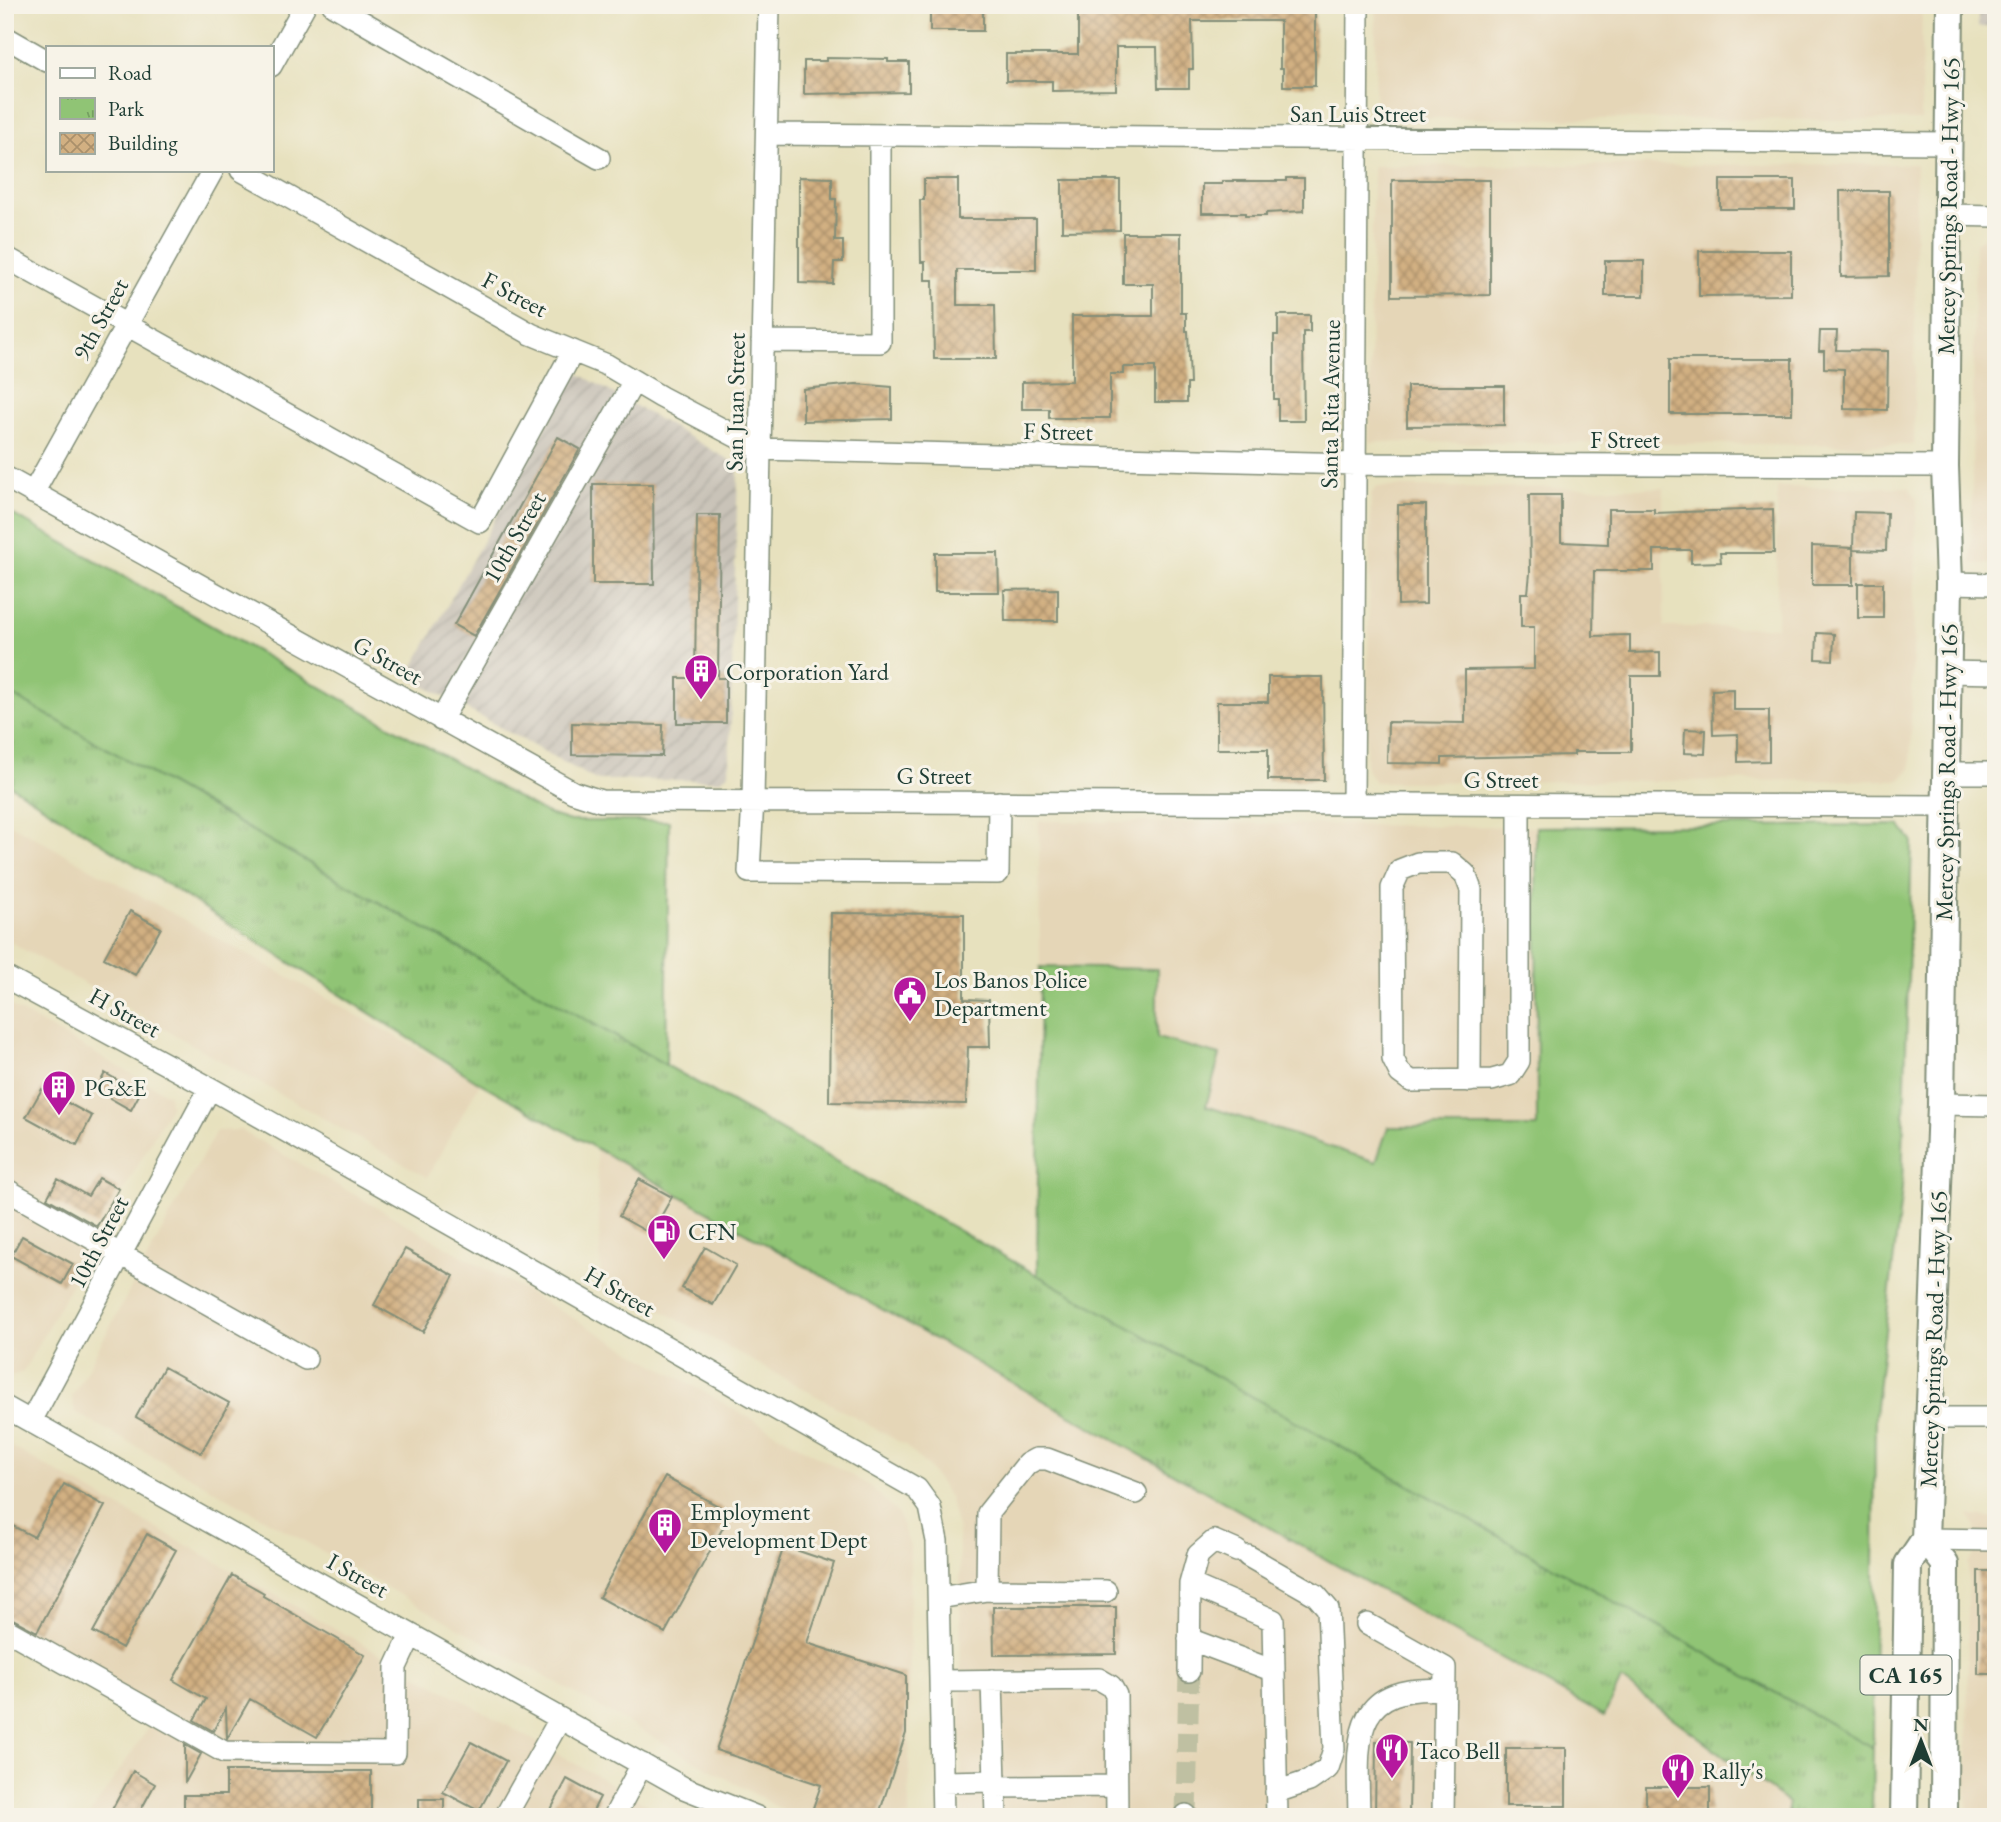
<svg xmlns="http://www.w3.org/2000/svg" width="2001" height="1822" viewBox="0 0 2001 1822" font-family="'EB Garamond',serif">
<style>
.built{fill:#e5d6b7}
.industrial{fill:url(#industrial-furrows)}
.green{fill:#90c475;stroke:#588054;stroke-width:2}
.park{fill:url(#park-tufts);stroke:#588054;stroke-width:2}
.building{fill:url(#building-cross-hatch)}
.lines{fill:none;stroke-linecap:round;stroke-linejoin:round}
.minor-tunnel{stroke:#bfc0a2;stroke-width:21;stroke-dasharray:21 10;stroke-linecap:butt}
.minor-casing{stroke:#838f79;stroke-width:24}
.major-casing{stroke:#838f79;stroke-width:30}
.minor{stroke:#fff;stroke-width:21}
.major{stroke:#fff;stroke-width:26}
.labels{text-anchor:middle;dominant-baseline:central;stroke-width:6;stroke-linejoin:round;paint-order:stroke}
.shield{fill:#f7f3e8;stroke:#60746a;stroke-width:2}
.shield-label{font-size:23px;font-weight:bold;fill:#1f3d34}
.street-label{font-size:24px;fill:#1f3d34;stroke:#f7f3e8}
.poi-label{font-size:24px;fill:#1f3d34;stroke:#f7f3e8;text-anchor:start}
</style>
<defs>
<pattern id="industrial-furrows" width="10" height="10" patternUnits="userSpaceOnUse" patternTransform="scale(1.75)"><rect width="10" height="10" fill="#c9c3b8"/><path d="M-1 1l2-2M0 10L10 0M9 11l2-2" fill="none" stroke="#aca89f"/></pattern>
<pattern id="park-tufts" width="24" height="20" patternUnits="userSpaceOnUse" patternTransform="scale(1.75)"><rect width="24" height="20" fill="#90c475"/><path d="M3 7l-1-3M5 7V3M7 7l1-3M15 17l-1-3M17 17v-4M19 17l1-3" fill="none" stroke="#75a061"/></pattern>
<pattern id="building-cross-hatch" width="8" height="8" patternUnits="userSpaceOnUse" patternTransform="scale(1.75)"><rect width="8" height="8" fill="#d2b082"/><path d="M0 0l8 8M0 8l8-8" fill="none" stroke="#aa906b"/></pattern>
</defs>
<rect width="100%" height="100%" fill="#f7f3e8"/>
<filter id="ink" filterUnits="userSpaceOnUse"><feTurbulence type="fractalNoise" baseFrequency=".0143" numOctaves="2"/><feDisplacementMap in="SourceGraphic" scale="14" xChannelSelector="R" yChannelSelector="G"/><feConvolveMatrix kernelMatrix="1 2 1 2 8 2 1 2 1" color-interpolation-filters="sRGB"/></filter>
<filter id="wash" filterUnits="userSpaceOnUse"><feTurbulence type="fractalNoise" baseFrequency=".00686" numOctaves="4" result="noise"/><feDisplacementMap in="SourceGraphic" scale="28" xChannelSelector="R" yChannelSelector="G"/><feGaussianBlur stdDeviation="1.57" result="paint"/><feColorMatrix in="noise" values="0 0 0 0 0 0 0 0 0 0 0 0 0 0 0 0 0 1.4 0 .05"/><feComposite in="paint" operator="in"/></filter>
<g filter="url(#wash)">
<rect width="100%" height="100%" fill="#e7e1be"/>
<path class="built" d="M1376,5h546l-1,115 -546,-2z
M1916,164l-2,281 -545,-3 4,-276z
M1988,233h8v331h-25l4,-320z
M1377,487l286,1 1,139h113v-140h132l8,13 -7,269 -10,11 -525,2 -9,-13 5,-276z
M5,821l475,262 -53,94 -422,-238z
M1039,821l497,6 2,300h-149l-13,35 -170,-56 -49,-68v-69l-117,-2z
M5,1003l164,92 1,12 -70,126 -95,-54z
M240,1130l630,356 28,28 12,32 -1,271h-114l-720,-405 -3,-15 144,-266z
M596,1147l1008,569 17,-36 167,123v14h-826l-2,-246 -2,-40 -9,-34 -20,-29 -24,-23 -304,-168z
M5,1202l85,49 -67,121 -12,4 -6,-3z
M5,1443l665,374h-582l65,-96 -148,-84z
M1968,1515l28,4v298h-27l-2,-6 1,-248 6,-8 1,-30z"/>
<path class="industrial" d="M1978,5h18v22h-18z
M576,372l155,89 7,11 -9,301 -8,7h-125l-188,-103z"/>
<path class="green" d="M5,510l540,303 25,8h99l-3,244 -661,-374z
M1899,825l13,15 -10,349 -27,226 -2,333 -836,-473 3,-308 117,2v69l63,17 -14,51 170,56 12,-35h149l-1,-300z"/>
<path class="park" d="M5,691l1868,1057 -1,69h-84v-14l-167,-123 -17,36 -1124,-633 -475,-301z"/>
<g id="blocks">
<path class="building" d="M930,5h53v26h-53z
M1078,5h237v81h-32v-18h-3v-47h-88l1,48h-4v19h-31l-1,-41h-41v43l-64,1v-10h-46v-27h72z
M826,58l62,1v3h21v30l-105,2v-33h22z
M799,177l33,1v21h4l-1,42h8v21h-9l-1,22 -34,-1z
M1286,178h18v33l-38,2v3h-21v-3h-43v-29h20v-3h64z
M924,179h34v40h78v51h-79v35h38l1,54h-62l-1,-79h-8v-18h-4l-1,-62h4z
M1062,180h58v50l-58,1z
M1392,180h98v115l-98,1z
M1720,180h75v29h-75z
M1840,191h49v85l-48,1z
M1123,233h58v80h5v18h2l2,53h-3v18h-32v-35h-32v7h-13v44h-61v-9h-27v-27l50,-1v-65h81v-32h-30z
M1699,251h92v44l-92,1z
M1605,261h39v35h-39z
M1278,315h32v17h-7l1,89h-26v-22h-4v-64h4z
M1820,331h17l-1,19 52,1 -1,59 -43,-1v-40l-20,-1v-17h-5z
M1670,359h122v55h-122z
M856,384l36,3v32l-89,2v-32z
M1407,386h97v39l-97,1z
M558,437l22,12 -106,187 -20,-11z
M593,484h60l1,100h-61z
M1529,495h32v47l47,2v-35h46v4l119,-4 1,44h-54l1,9 -30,1v-13h-37v21h-60l-1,65 37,-1v18l30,-1v24h-29v76h-57v3l-132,3v6l-55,-1 1,-41 77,1v-53l69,-1v-42h-13v-34h7l2,-20z
M1398,505h28v99l-28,1z
M1854,512l33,1 -1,38 -33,-1z
M697,515h23l-2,163h8v45h-49v-45h18z
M1812,546l41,2v37h-41z
M935,553h63l1,39h-64z
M1858,583h25v35h-25z
M1058,589v32h-53l-1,-31z
M1817,633l17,1 -1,26 -17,-1z
M1268,677h55l1,103h-56v-31h-51v-47h51z
M1733,689v21h36v51l-31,1v-28l-25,1 -1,-45z
M572,723l91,2 -1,31 -90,-1z
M1685,729l21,1 -1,24 -21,-1z
M130,911l31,17 -26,47 -31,-17z
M831,913l133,1v85l25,1 1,47h-22l-2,57 -137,-2z
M105,1073l35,20 -9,17 -35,-20z
M42,1089l50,27 -15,29 -51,-28z
M99,1178l20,11 -22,37 -50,-28 11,-19 30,17z
M639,1179l33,18 -21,37 -32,-18z
M22,1236l51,28 -11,20 -51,-28z
M705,1247l31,18 -23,40 -31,-17z
M405,1249l49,27 -31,56 -49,-27z
M164,1367l65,36 -28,50 -65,-36z
M665,1477l66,36 -66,120 -66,-36z
M64,1484l41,22 -68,126 -32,-17v-93l29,15z
M147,1534l29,16 -54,98 -29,-16z
M784,1546l50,17 -27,80 99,32v58l-28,84h-39l-26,-9 8,-23 -105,-35z
M1978,1571h18v103h-18z
M232,1575l32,18 -1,3 102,59 -48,82 -67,-38 -23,40 -1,-31 -13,23 -19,-11 12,-21 -33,-19z
M993,1607h123v47l-122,1z
M471,1742l35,19 -27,50 -36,-19z
M1376,1742l34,1 -1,74h-34z
M185,1745l16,9 -16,29z
M1506,1748h60v58h-60z
M133,1771l22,13 -18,33h-29z
M226,1771h145v46h-187v-22h42z
M567,1779l33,18 -10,20h-43z
M1646,1787h64v25h-64z
M419,1799h25v18h-25z"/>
</g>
</g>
<g filter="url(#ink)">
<use href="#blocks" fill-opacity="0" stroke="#838f79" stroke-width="2"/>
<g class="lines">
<path class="minor-tunnel" d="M1186,1815l3,-144"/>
<g class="minor-casing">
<path id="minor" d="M333,5l266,153
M769,5l-16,795 -4,72 249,1 1,-71
M5,37l42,24
M271,66l34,-61
M767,134l1181,9
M241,170l290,164 76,31 54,32 99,52 595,15 590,2
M1946,215l50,1
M5,257l475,265 93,-171
M762,341l118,1v-207
M5,477l568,315 28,9 1345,5
M33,493l180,-323
M1949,583l47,1
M1947,672l49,1
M441,720l193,-339
M1946,773h50
M1353,804l5,-799
M5,977l205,111 707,401 13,18 7,34 6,276
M1470,1081l1,-191 -6,-16 -13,-11h-34l-18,7 -8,18 1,171 7,14 11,8 81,-1 18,-5 9,-14v-256
M1941,1104l55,1
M5,1189l301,170
M5,1407l679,381 73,29
M1929,1418h67
M31,1421l179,-333
M1925,1539l71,1
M1248,1556l68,39 12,14 6,140 -6,19 -19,13 -33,11
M1190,1584l83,36 1,51
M987,1590l1,-77 39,-49 9,-5h11l89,34
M939,1598l48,-8 119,1
M1367,1624l78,44 -2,149
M5,1629l219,123 171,1 1,-86 15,-32
M1189,1639l85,32 3,146
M1189,1671l1,-87 8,-29 16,-14 23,10
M992,1680l4,137
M941,1681l158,-2 12,7 5,9 1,122
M942,1782l52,-1
M994,1787l122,-1
M1186,1815v2
M505,1817l55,-98
M614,1817l28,-53
M1359,1817c-1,-74 -12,-134 86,-127"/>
</g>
<g class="major-casing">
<path id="major" d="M1925,1539l20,25 -1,253
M1904,1817l4,-253 17,-25 16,-435 8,-521 -4,-117 5,-461"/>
</g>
<use href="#minor" class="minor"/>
<use href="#major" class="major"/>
</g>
</g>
<defs>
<g id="building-pin" transform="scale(1.75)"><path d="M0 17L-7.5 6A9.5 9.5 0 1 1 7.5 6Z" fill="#b5179e" stroke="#f7f3e8"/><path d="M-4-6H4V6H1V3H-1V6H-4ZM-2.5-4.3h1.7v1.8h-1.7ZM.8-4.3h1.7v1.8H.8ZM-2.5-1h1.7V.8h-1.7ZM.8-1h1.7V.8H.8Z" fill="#fff"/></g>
<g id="civic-pin" transform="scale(1.75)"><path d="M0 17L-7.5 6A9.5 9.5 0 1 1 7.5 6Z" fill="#b5179e" stroke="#f7f3e8"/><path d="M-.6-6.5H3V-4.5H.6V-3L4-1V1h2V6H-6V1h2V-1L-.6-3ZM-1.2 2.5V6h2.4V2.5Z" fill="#fff"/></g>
<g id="fuel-pin" transform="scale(1.75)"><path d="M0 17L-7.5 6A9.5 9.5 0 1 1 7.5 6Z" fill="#b5179e" stroke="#f7f3e8"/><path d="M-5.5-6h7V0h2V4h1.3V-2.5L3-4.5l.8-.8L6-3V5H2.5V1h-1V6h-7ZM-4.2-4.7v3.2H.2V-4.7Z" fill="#fff"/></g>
<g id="restaurant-pin" transform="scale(1.75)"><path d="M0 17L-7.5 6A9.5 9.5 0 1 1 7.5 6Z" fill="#b5179e" stroke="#f7f3e8"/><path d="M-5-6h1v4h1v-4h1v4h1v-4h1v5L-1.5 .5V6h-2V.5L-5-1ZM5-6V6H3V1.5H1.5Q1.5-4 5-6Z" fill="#fff"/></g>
</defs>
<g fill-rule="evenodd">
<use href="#building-pin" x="701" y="671"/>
<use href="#civic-pin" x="910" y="993"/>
<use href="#building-pin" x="59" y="1087"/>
<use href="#fuel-pin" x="664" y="1231"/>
<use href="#building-pin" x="665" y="1525"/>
<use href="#restaurant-pin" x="1392" y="1750"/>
<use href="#restaurant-pin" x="1678" y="1770"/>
</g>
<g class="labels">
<rect class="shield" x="1860.5" y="1655.5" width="91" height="39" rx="5"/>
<g class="shield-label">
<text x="1906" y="1675">CA 165</text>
</g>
<g class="street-label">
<text x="1358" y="113">San Luis Street</text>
<text transform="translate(1948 206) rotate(-89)">Mercey Springs Road - Hwy 165</text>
<text transform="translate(515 294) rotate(28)">F Street</text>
<text transform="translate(100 319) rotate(-61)">9th Street</text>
<text transform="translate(735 402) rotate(-89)">San Juan Street</text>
<text transform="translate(1330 404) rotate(-89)">Santa Rita Avenue</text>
<text transform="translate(1058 431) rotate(1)">F Street</text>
<text x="1625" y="439">F Street</text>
<text transform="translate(514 537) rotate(-60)">10th Street</text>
<text transform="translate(388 660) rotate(29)">G Street</text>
<text transform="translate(1946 772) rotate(-89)">Mercey Springs Road - Hwy 165</text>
<text x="934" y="775">G Street</text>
<text x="1501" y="779">G Street</text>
<text transform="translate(125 1012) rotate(29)">H Street</text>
<text transform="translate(98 1242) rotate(-62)">10th Street</text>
<text transform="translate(620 1291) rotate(30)">H Street</text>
<text transform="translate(1933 1339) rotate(-88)">Mercey Springs Road - Hwy 165</text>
<text transform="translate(358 1575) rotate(29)">I Street</text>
</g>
<g class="poi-label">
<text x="726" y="671">Corporation Yard</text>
<text x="934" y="979">Los Banos Police<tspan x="934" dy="28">Department</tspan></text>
<text x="84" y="1087">PG&amp;E</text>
<text x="688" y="1231">CFN</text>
<text x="690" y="1511">Employment<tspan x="690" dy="28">Development Dept</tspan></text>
<text x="1416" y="1750">Taco Bell</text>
<text x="1702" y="1770">Rally's</text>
</g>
</g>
<rect width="2001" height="1822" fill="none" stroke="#f7f3e8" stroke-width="28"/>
<rect x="46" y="46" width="228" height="126" fill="#f7f3e8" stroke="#a1aaa0" stroke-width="2"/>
<rect x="60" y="68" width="35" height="10" fill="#ffffff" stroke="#a1aaa0" stroke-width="2"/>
<text x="108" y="80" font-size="21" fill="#1f3d34">Road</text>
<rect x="60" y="98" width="35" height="21" fill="url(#park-tufts)" stroke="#a1aaa0" stroke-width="2"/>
<text x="108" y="116" font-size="21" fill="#1f3d34">Park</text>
<rect x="60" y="133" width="35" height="21" fill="url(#building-cross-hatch)" stroke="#a1aaa0" stroke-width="2"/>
<text x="108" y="150" font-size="21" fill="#1f3d34">Building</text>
<g transform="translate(1921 1741)" stroke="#f7f3e8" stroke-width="5" paint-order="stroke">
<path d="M0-5L12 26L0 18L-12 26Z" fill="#1f3d34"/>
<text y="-10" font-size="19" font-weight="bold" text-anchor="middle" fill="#1f3d34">N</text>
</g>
</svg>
